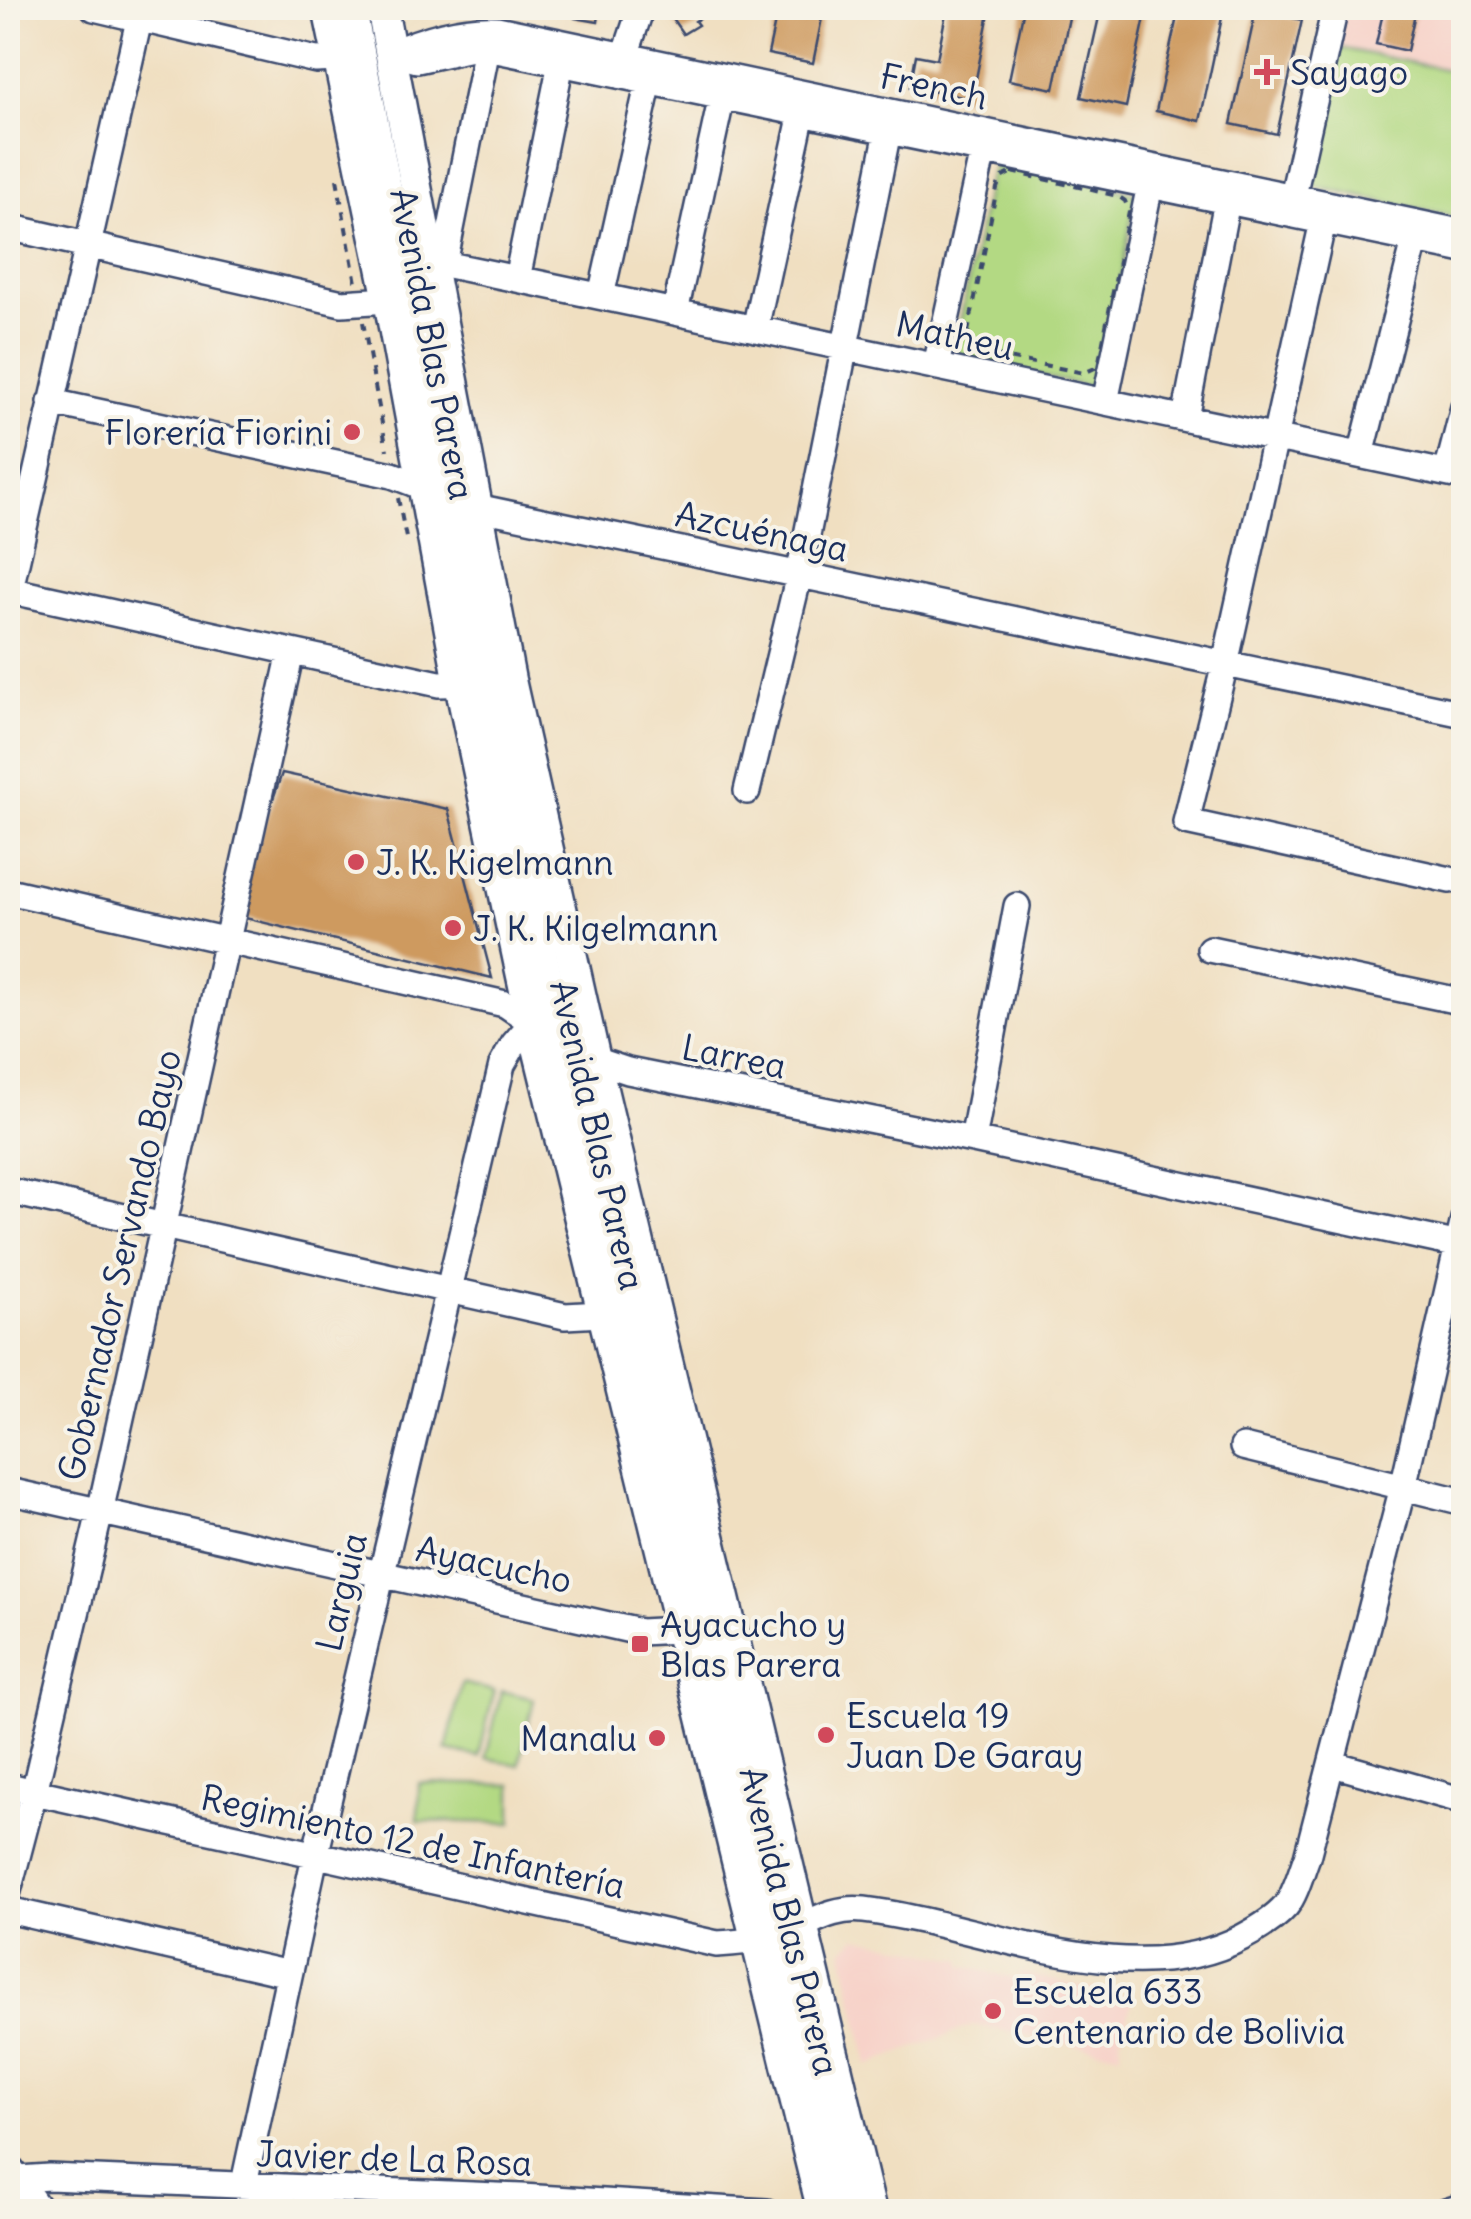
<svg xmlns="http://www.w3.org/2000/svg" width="1471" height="2219" viewBox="0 0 1471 2219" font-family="Delius,sans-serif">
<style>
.built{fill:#f7d1c8}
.green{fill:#b3d983;stroke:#678470;stroke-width:2.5}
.building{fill:#ce9a5e}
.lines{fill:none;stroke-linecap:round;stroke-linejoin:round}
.minor-casing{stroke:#3b496d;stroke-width:30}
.major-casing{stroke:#3b496d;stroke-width:35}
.path{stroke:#3b496d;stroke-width:4;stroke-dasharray:8 8;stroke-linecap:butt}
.minor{stroke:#fff;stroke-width:25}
.major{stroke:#fff;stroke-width:30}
.poi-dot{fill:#d1495b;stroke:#f7f3e8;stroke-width:4}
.labels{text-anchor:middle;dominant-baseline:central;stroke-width:8;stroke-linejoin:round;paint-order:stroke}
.poi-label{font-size:35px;fill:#1b2f5e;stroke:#f7f3e8;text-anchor:start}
.street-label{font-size:35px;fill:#1b2f5e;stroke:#f7f3e8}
</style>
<rect width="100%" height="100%" fill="#f7f3e8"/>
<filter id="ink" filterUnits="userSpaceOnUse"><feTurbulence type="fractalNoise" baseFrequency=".01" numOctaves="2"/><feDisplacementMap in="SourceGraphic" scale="20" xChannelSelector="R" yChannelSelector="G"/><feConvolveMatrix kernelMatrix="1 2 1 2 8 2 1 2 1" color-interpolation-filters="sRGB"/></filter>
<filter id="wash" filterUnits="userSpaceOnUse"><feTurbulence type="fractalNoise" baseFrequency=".0048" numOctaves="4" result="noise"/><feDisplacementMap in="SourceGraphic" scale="40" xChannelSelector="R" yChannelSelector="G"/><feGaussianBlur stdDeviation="2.25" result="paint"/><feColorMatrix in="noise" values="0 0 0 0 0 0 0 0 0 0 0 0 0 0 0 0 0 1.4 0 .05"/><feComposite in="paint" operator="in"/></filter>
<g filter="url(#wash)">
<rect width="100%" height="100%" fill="#f0dfc1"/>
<path class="built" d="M1345,8h118v211l-151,-33z
M856,1937l107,23v6l56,13 2,-6 111,25 -8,37 -4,1 1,18 -147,-29 -106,40 -25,-114z"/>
<path class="green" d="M1335,47l128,26v146l-151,-33z
M1007,161l129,33 -34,187 -12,6 -129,-28 -6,-12 34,-168 5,-12z
M462,1683l32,8 -15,66 -33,-7z
M501,1691l33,8 -15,66 -33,-7z
M419,1783l93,2v38l-94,-2z"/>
<g id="blocks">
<path class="building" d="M577,8h23l-2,14 -23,-4z
M665,8h51l-21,13 3,4 -15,9z
M778,8h46l-11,55 -45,-9z
M947,8h43l-18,91 -62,-12 6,-32 21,4z
M1024,8h47l-17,81 -45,-9z
M1101,8h46l-21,99 -45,-10z
M1179,8h45l-24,113 -44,-10z
M1384,8h32l-9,43 -31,-7z
M1256,10l46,10 -25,114 -46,-10z
M282,773l166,36 44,169 -259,-63z"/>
</g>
</g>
<g filter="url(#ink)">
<use href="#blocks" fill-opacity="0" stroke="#3b496d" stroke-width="2.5"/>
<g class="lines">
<g class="minor-casing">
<path id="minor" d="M94,8l222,52 42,-2
M353,8l149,756 61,277 284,1171
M625,56l16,-48
M1326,208l-101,456 -39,158 264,58
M1290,209l45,-201
M8,227l334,76 47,-3
M1464,233l-967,-204c-34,-2 -75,10 -105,24l25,7 59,-13 11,1 977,202
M444,264l43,-216
M432,266l12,-2 73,15 947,198
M517,279l44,-216
M601,296l48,-215
M675,312l47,-216
M755,329l50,-230
M936,366l50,-229
M51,402l341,73 84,32 988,207
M1105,402l45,-217
M1185,418l42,-217
M1361,455l54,-214
M1447,473l17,-66
M8,590l431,94 38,-1
M8,598l131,-578
M747,791l52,-216 89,-444
M8,891l497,113 37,25
M1210,949l254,53
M581,1052l14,8 33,11 345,69 491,106
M973,1140l44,-234
M8,1191l557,125 37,-2
M1243,1447l221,55
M8,1491l632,141 57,-3
M1333,1764l131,37
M8,1786l709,158c20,-1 41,-3 61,-9 30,-9 52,-29 86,-25 118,14 265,87 379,27 15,-8 32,-18 43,-31 10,-13 15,-34 21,-49l96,-370 61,-268
M8,1891l26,-99 66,-280 191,-860
M8,1910l281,64
M8,2166l33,46
M19,2179l30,-2 473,20 245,15
M243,2188l72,-332 187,-791 12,-21 18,-21
M1446,2212l18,-6"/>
</g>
<g class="major-casing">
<path id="major" d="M328,8l61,292 71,384 72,339 291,1189
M382,8l128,672 85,380 276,1152"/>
</g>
<path class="path" d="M1012,172l106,24 7,5 4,11 -30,149 -4,7 -11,5 -106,-21 -11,-15 30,-149 4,-10z
M337,179l19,104
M363,322l24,128
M398,498l8,40"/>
<use href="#minor" class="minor"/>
<use href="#major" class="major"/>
</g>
</g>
<g class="poi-dot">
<path d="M1262 57h10v10h10v10h-10v10h-10v-10h-10v-10h10z"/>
<circle cx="352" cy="432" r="10"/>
<circle cx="356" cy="862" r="10"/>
<circle cx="453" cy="928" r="10"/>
<rect x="630" y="1634" width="20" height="20" rx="5"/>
<circle cx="826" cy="1735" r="10"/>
<circle cx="657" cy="1738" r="10"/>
<circle cx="993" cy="2011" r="10"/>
</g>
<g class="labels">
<g class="poi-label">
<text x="1290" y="72">Sayago</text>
<text x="332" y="432" text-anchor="end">Florería Fiorini</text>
<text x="376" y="862">J. K. Kigelmann</text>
<text x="473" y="928">J. K. Kilgelmann</text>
<text x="660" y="1624">Ayacucho y<tspan x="660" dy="40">Blas Parera</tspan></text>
<text x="846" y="1715">Escuela 19<tspan x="846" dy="40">Juan De Garay</tspan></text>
<text x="637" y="1738" text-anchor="end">Manalu</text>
<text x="1013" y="1991">Escuela 633<tspan x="1013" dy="40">Centenario de Bolivia</tspan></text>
</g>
<g class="street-label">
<text transform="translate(934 86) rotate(12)">French</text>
<text transform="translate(955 335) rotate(12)">Matheu</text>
<text transform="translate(433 344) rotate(79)">Avenida Blas Parera</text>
<text transform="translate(762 531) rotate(12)">Azcuénaga</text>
<text transform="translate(734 1056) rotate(11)">Larrea</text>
<text transform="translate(598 1135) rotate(77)">Avenida Blas Parera</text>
<text transform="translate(119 1265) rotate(-77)">Gobernador Servando Bayo</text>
<text transform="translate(494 1564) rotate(12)">Ayacucho</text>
<text transform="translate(341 1592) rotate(-77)">Larguia</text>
<text transform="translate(413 1841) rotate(12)">Regimiento 12 de Infantería</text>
<text transform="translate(790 1921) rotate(76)">Avenida Blas Parera</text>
<text transform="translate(394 2158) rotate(2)">Javier de La Rosa</text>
</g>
</g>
<rect width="1471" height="2219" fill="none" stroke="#f7f3e8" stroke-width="40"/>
</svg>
